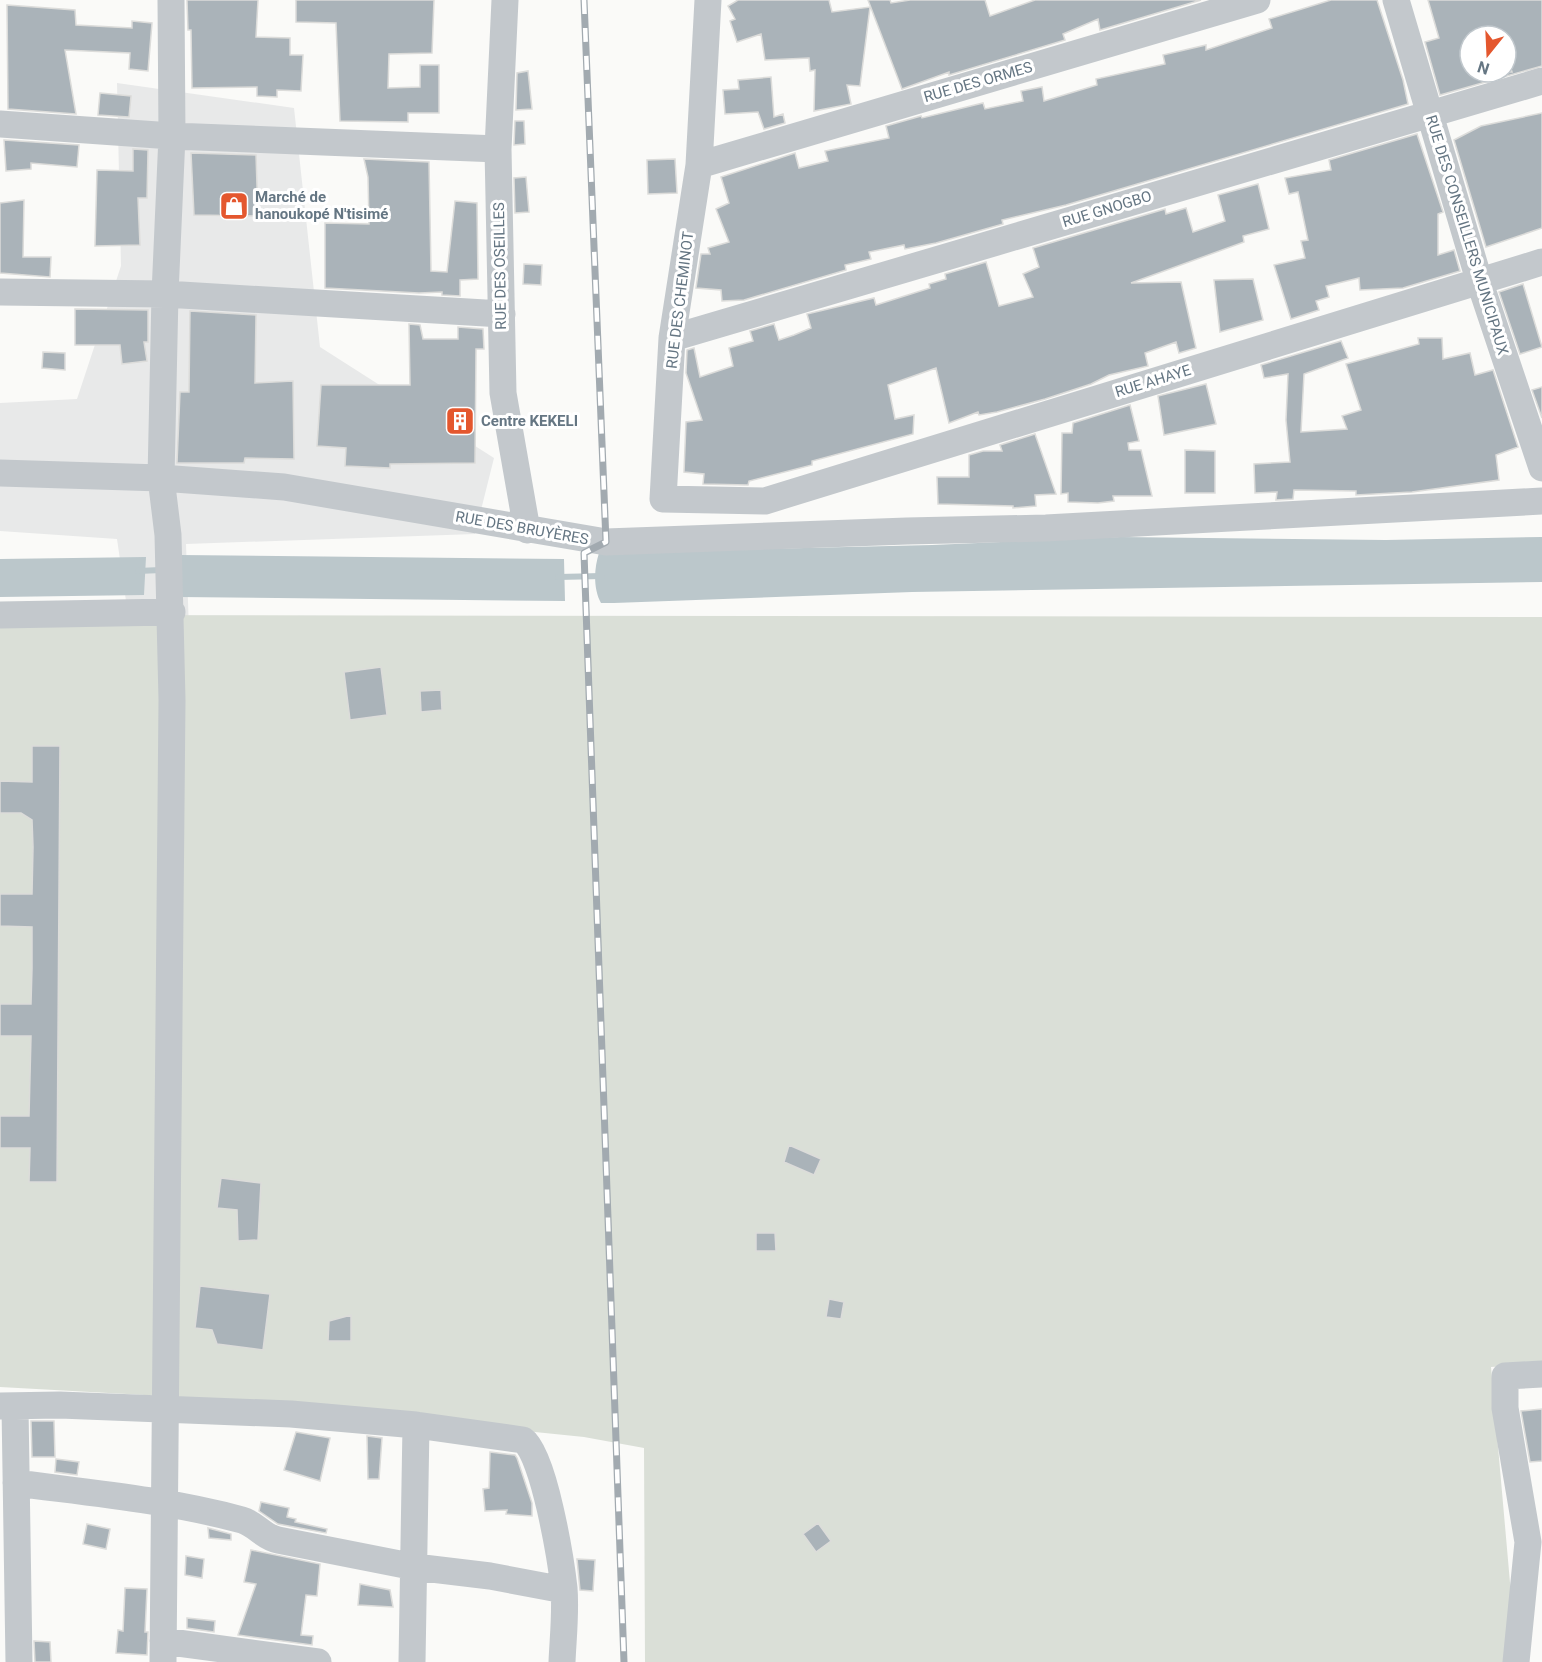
<svg xmlns="http://www.w3.org/2000/svg" width="1542" height="1662" viewBox="0 0 1542 1662" font-family="Roboto,sans-serif">
<style>
.built{fill:#e8e9e9}
.green{fill:#dadfd7}
.water{fill:#bbc7cb}
.lines{fill:none;stroke-linecap:round;stroke-linejoin:round}
.stream{stroke:#bbc7cb;stroke-width:6}
.building{fill:#aab3b9;stroke:#dcdcda;stroke-width:1.5;fill-rule:evenodd}
.minor{stroke:#c3c8cc;stroke-width:27}
.rail-casing{stroke:#a2aab0;stroke-width:7}
.rail{stroke:#fff;stroke-width:4.5;stroke-dasharray:14;stroke-linecap:butt}
.labels{text-anchor:middle;dominant-baseline:central;stroke-width:6;stroke-linejoin:round;paint-order:stroke}
.street-label{font-size:15px;fill:#657683;stroke:#fff}
.poi-label{font-size:15px;font-weight:bold;fill:#657683;stroke:#fff;text-anchor:start}
</style>
<rect width="100%" height="100%" fill="#fafaf8"/>
<path class="built" d="M117,83l177,25 26,239 174,111 -19,76 -289,10 11,318 -71,-261 -9,-62 -117,-8v-128l77,-4 44,-133z"/>
<path class="green" d="M0,615l1542,2v747l-51,3 26,295h-872l-1,-214 -60,-11 -367,-38 -217,-12z"/>
<path class="water" d="M1120,537l266,3 156,-3v45l-630,10 -298,11h-13c-8,-14 -7,-35 -2,-50l333,-8z
M180,555l384,4 1,42 -386,-4z
M146,557l-2,38 -144,2v-38z"/>
<g class="lines">
<path class="stream" d="M138,571l23,-1
M558,577l44,-1"/>
</g>
<path class="building" d="M187,0h71l-2,37 34,1v17h13l-2,36 -24,-1v7l-20,-1v-9l-65,1 -1,-58h-3z
M296,0h138l-2,53 -43,1 -1,34 32,-1v-22h19v48h-31v9l-68,-1 -4,-98 -40,-1z
M738,0h91l3,12 38,-5 -10,79 -13,-1 4,19 -37,7 1,-41 -5,1 -1,-13 -44,2 -4,-26 -24,8 -7,-21 5,-2 -7,-13z
M868,0h22l1,3 19,-3h75l5,16 45,-16h166l-101,30 -2,-11 -35,15 2,6 -116,35v-3l-47,17z
M1331,0h46l26,80 5,24 -342,101 -64,15 1,4 -67,19 -31,6 -1,-4 -35,7 2,7 -26,6 1,5 -102,30 -22,1 -1,-11 -25,-2 5,-34h9l-2,-6 21,-6 -13,-33 13,-6 -8,-26 74,-24 4,15 29,-7 -3,-10 64,-13 -3,-12 35,-10 1,2 61,-15 2,6 38,-8 -2,-10 21,-4 2,14 53,-16 -1,-6 69,-15 -2,-9 43,-10v5l66,-22 -3,-9z
M1428,0h114v66l-102,29 -15,-53 14,-4zM1470,36h36v17l6,19h-42z
M7,5l68,5 1,15 56,3v-7l20,2 -4,48 -19,-2 1,-16 -65,-3 11,64 -68,-5z
M528,71l4,38 -16,1 1,-37z
M771,77l3,40 9,-3 2,9 -21,6 -6,-17 -33,2 -2,-24 16,-1 -1,-9z
M100,93l31,3 -2,21 -31,-2z
M1542,113v115l-56,19 -32,-107 27,-14z
M515,121h9l1,23 -11,1z
M1417,134l26,78 -5,2v41l16,-5 6,21 -57,17 -43,2 -1,-12 -33,8 3,11 -13,4 3,9 -28,9 -17,-54 31,-7 -4,-17 7,-1 -10,-48 -9,2 -4,-16 46,-8 -2,-10z
M4,140l75,5 -2,22 -46,-4v6l-25,2z
M133,149l15,1 -1,48h-9l2,47 -45,1 2,-76 36,1z
M191,153l65,2 2,61 -64,-1z
M364,159l65,3 2,109 16,1 8,-71 22,2 1,76 -18,1v16l-18,-1v-3l-23,1 -94,-5v-65l44,1 -1,-47z
M675,159l2,34 -29,1 -1,-34z
M526,177l3,35 -14,1 -1,-35z
M1258,184l11,45 -26,7 1,6 -113,41 50,-1 15,66 -17,5 -3,-11 -31,11 3,13 -39,9 -18,9 -46,15 -48,13 -18,3 -1,-3 -29,11 -13,-55 -48,17 7,34 19,-4 -1,19 -101,27v4l-63,16 -1,4 -45,-1 1,-10 -20,-2 2,-50 16,-2 -16,-47 1,-23 7,-2 6,29 33,-11 -4,-18 24,-7 -3,-10 24,-7 5,16 15,-5 17,-7 -4,-14 67,-16 2,7 54,-17 -1,-4 17,-5 -1,-5 41,-12 13,44 34,-9 -10,-23 16,-7 -6,-19 132,-39 1,5 20,-6 7,24 32,-11 -7,-26z
M24,200l-1,57h28l-1,20 -50,-4v-70z
M524,264l18,1 -1,20 -18,-1z
M1253,279l10,41 -43,12 -6,-52z
M1523,284l19,63 -22,7 -21,-62z
M75,309l73,1v32h-4l3,19 -25,3 -2,-19h-45z
M190,311l66,4 -1,68 38,-2 1,78 -49,-1 -1,5h-67l3,-71h9z
M409,324l11,1 3,14h35v-12l25,2 1,20h-8l-1,114 -85,1v4l-45,-2 1,-18 -29,-2 4,-61h89z
M1418,338h24l1,21 27,-6 5,22 18,-5 25,77 -22,8 3,25 -87,12 -56,3v-4l-62,-1 -1,9 -17,1 1,-8 -22,1 -1,-29 36,-2 -4,-42 2,-46 -24,4 -3,-13 80,-24 7,17 -44,16 -3,58 46,-3 -5,-13 19,-6 -15,-46 73,-20z
M43,352l22,1v17l-23,-2z
M1206,384l10,40 -52,11 -6,-39z
M1542,387v31l-10,-28z
M1130,405l9,36 -11,2 1,7h12l11,46h-39l1,5 -16,2 -30,-1v-9l-7,1 1,-61h10l1,-10z
M1035,434l21,60 -21,1 1,11 -23,2v-2l-75,-2 -1,-27h32v-22l14,-4h19l-2,-6z
M1185,450l30,1v42h-30z
M381,667l6,48 -37,5 -6,-48z
M441,690l1,20 -21,2 -1,-21z
M32,746h28l-3,436h-28l1,-34h-30v-32h29l2,-80h-31v-32h31l1,-36v-41l-32,-1v-32h32l1,-47 -1,-27 -11,-7h-21v-32l32,1z
M789,1145l32,14 -7,16 -30,-13z
M221,1178l40,5 -3,57 -20,1 -1,-31 -20,-2z
M756,1233h19l1,18h-20z
M200,1286l70,8 -7,56 -46,-6 -5,-14 -17,-2z
M829,1299l15,3 -3,17 -15,-2z
M351,1315v26h-23l1,-20z
M1542,1409v52l-12,1 -9,-51z
M31,1421h23l1,36h-23z
M296,1432l34,6 -10,43 -36,-11z
M367,1436l15,2 -3,41h-11z
M490,1452l25,3 2,3 15,45v13l-26,-2 1,-4 -22,1 -2,-22 6,-1z
M56,1459l23,3 -2,13 -22,-3z
M261,1502l28,6 -2,9 9,2 -1,3 32,7 -1,4 -48,-9 -19,-13z
M818,1523l13,18 -15,11 -13,-18z
M87,1524l23,5 -4,20 -23,-5z
M208,1528l23,6v6l-22,-2z
M251,1550l69,14 -3,32 -11,-1 -5,40 12,1 -1,9 -74,-10 18,-51 -12,-2z
M186,1556l18,3 -2,19 -17,-3z
M577,1559l18,1 -2,31 -13,-1z
M360,1584l30,6 3,17 -35,-2z
M125,1588l22,1 -2,43h3l-1,23 -31,-2 2,-23 5,1z
M187,1618l28,3 -1,11 -27,-4z
M34,1641l16,1 1,20h-16z"/>
<g class="lines">
<path class="minor" d="M505,0l-7,149 5,244 24,137
M708,0l-9,165 -27,173 -9,161 102,2 777,-239
M1396,0l83,280 63,188
M0,124l172,12 326,13
M699,165l558,-165
M0,292l165,2 337,20
M672,338l870,-257
M0,473l161,5 123,9 322,55 301,-11 139,-3 496,-27
M0,615l172,-3
M0,1406l60,-1 231,9 125,11 107,15c21,14 38,121 41,148 2,24 -1,50 -2,74
M15,1407l4,255
M16,1483c76,10 152,17 226,37 14,4 21,17 36,20l137,27 75,9 74,14
M163,1641l155,21
M163,1662l9,-962 -4,-165 -7,-57 4,-184 7,-158 -1,-136
M412,1662l4,-237
M1516,1662l12,-120 -23,-134v-32l37,-2"/>
<g class="rail-casing">
<path id="rail" d="M584,0l22,542 -22,11 40,1109"/>
</g>
<use href="#rail" class="rail"/>
</g>
<defs>
<g id="shop-square" transform="scale(1.5)"><rect x="-9" y="-9" width="18" height="18" rx="4" fill="#e4572e" stroke="#fff"/><path d="M-5-2.5h2.3a2.7 3.5 0 0 1 5.4 0H5L5.5 6h-11ZM-1.5-2.5h3a1.5 2.3 0 0 0-3 0Z" fill="#fff"/></g>
<g id="building-square" transform="scale(1.5)"><rect x="-9" y="-9" width="18" height="18" rx="4" fill="#e4572e" stroke="#fff"/><path d="M-4-6H4V6H1V3H-1V6H-4ZM-2.5-4.3h1.7v1.8h-1.7ZM.8-4.3h1.7v1.8H.8ZM-2.5-1h1.7V.8h-1.7ZM.8-1h1.7V.8H.8Z" fill="#fff"/></g>
</defs>
<g fill-rule="evenodd">
<use href="#shop-square" x="234" y="206"/>
<use href="#building-square" x="460" y="421"/>
</g>
<g class="labels">
<g class="street-label">
<text transform="translate(978 82) rotate(-16)">RUE DES ORMES</text>
<text transform="translate(1107 209) rotate(-17)">RUE GNOGBO</text>
<text transform="translate(1467 235) rotate(73)">RUE DES CONSEILLERS MUNICIPAUX</text>
<text transform="translate(500 266) rotate(-91)">RUE DES OSEILLES</text>
<text transform="translate(680 300) rotate(-83)">RUE DES CHEMINOT</text>
<text transform="translate(1153 381) rotate(-17)">RUE AHAYE</text>
<text transform="translate(522 528) rotate(10)">RUE DES BRUYÈRES</text>
</g>
<g class="poi-label">
<text x="255" y="197">Marché de<tspan x="255" dy="17">hanoukopé N'tisimé</tspan></text>
<text x="481" y="421">Centre KEKELI</text>
</g>
</g>
<g transform="translate(1488 54) rotate(198)"><circle r="28" fill="#ffffff" stroke="#c1c8cd" stroke-width="1.5"/>
<path d="M0-4.5L10 22L0 15L-10 22Z" fill="#e4572e"/>
<text y="-9" font-size="16" font-weight="bold" text-anchor="middle" fill="#657683">N</text>
</g>
</svg>
